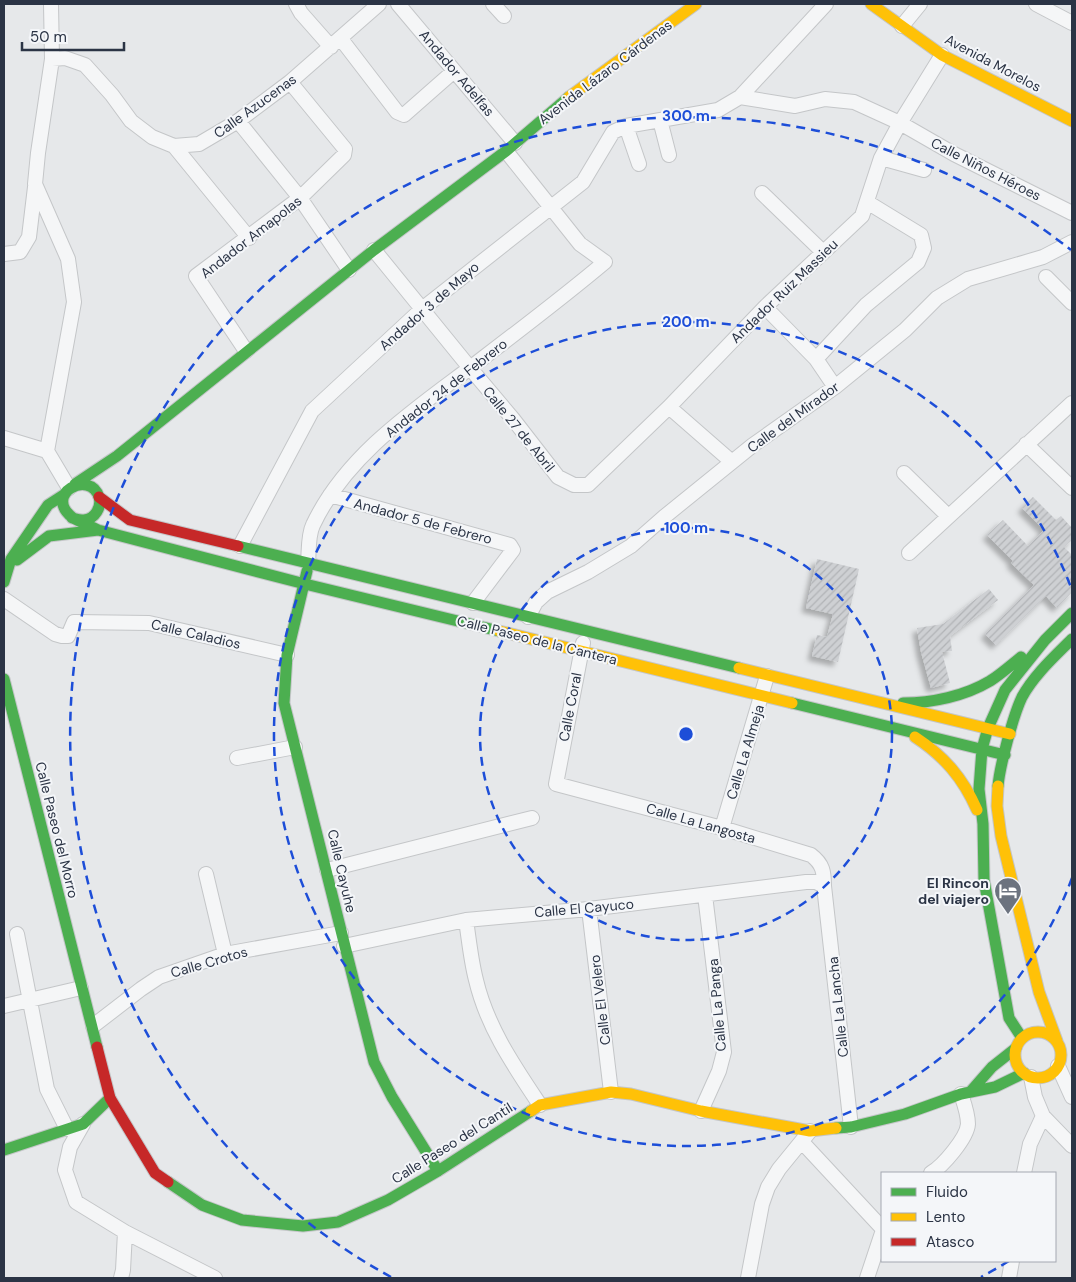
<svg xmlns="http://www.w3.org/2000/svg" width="1076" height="1282" viewBox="0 0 1076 1282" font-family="'DM Sans',sans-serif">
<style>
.building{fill:url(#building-hatch);filter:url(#shadow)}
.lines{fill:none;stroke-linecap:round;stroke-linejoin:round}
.street-casing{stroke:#c4c6c8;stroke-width:16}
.fast-casing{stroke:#c4c6c8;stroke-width:13}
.slow-casing{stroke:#c4c6c8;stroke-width:13}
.jam-casing{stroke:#c4c6c8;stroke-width:13}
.street{stroke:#f5f6f7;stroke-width:14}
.fast{stroke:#4caf50;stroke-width:11}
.slow{stroke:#ffc107;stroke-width:11}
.jam{stroke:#c62828;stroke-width:11}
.ring{fill:none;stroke:#1d4ed8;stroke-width:2.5;stroke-dasharray:9 6}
.labels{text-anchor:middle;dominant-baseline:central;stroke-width:4;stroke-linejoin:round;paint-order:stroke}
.street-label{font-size:14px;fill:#2b3445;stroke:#f4f6f9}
.poi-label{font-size:14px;font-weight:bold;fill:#2b3445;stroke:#f4f6f9;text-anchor:end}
.centre{fill:#1d4ed8;stroke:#f4f6f9;stroke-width:2.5}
.ring-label{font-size:15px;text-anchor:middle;font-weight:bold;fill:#1d4ed8;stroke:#f4f6f9;stroke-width:4;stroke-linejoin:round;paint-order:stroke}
</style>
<defs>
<pattern id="building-hatch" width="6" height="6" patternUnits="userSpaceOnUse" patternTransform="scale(1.25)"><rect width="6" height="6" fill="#ced0d3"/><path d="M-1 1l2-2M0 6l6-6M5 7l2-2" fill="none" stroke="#b1b3b6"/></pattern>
<filter id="shadow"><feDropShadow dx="-4.5" dy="4.5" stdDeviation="2.5" flood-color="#0004"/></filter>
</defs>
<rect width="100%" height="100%" fill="#e6e8ea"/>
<path class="building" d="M1033,497l23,23 5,-4 11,12v12l-8,7 8,8v37l-15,16 -11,-12 -50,49 -11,-11 49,-49 -23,-22 2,-2 -26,-26 16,-15 25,26 16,-16 -22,-22z
M817,559l42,10 -21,93 -26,-6 5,-21 10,2 6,-23 -27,-6z
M989,589l9,11 -48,36 2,15 -10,1 8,31 -19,5 -10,-36 -4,-24 26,-4z"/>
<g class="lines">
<g class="street-casing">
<path id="street" d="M51,4l1,55 -14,94 -3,31 33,75 6,43 -27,149 22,37
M296,4l5,9 30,34
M398,4l117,139
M493,4l11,12
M1036,4l36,19
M902,26l18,-22
M341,39l56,73 7,3 50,-44
M52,59l13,-1 20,7 27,30 19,26 21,16 22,9 25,-2 39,-23 52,-39 89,-78
M740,97l55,9 30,-7 29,3 46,21 54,31 118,59
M660,120l9,35
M238,121l62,77 49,72
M626,126l13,38
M174,146l75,92
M881,158l43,12
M762,193l61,59
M374,250l96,118 43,51 45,58 16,8h14l81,-78 96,-100 97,-91 19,-58 19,-35 42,-68
M4,254l16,-2 9,-15 6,-50
M1046,277l26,26
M765,307l51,52 19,28
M246,351l-50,-75 104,-78 44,-43 1,-6 -55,-67
M816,359l50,-54 52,-43 6,-14 -3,-13 -54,-33
M669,407l63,55
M4,438l43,13
M1026,444l46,44
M904,473l44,43
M330,495l180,50 3,5 -40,53
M240,546l72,-135 110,-102 161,-127 30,-50 13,-6 92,-16 22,-13 86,-93
M909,553l163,-150
M308,563c1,-12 0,-28 5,-38 32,-68 98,-113 157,-157 46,-35 91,-69 135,-106l-25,-18 -74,-93
M4,599l51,35 7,2h6l6,-14 75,1 138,32
M528,617l8,-15 11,-10 41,-20 43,-26 33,-29 89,-72 82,-58 70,-57 32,-32 31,-19 75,-22 29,-15
M583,643l-27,141 166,44 89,27c12,9 13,17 13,31l27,241
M237,758l58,-11
M722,828l45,-152
M327,870l205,-52
M206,874l19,80
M589,909l22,183
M466,920c3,20 5,41 10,60 11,47 38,86 64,125
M17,934l30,155 20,40
M344,946l122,-26 123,-11 217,-27h10l8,4
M4,1006l77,-18
M93,1026l48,-37 18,-12 66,-23 116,-21
M1058,1066l14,31
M1031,1077l4,20 8,19 29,30
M701,1111l18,-40 5,-19 -19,-157
M83,1124l-13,23 -5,23 11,32 49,30 90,46
M802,1142l80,86
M931,1173c12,-7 36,-35 37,-49 0,-10 -4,-21 -7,-30
M1024,1173l6,-29 13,-28
M121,1278l2,-8 2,-38
M748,1278l14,-74 6,-17 11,-18 31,-38
M867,1278l15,-45
M1009,1278l3,-17"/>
</g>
<g class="fast-casing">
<path id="fast" d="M75,484l42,-28 257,-206 132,-99 63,-54
M72,518c4,1 8,2 12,2 11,-1 18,-13 15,-23 -9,-28 -57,-3 -26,21l25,12 207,54 194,47
M238,546l501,122
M17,560l32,-24 49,-6
M307,571l-20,84 -3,48 90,359 18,35 46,74
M4,582l7,-23 37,-54 17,-11
M4,679l93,368
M792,703l213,52
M903,703c29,0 62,-7 87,-22 11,-7 21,-16 31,-24
M998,786c2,-21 15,-70 24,-89 12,-22 32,-40 50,-58
M1022,1038l-13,-20 -25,-138 -1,-56 -4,-35 3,-40 6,-21 17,-38 40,-50 27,-27
M971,1091l21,-24 24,-19
M836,1128l15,-1 54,-13 56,-20 34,-7 29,-14
M4,1150l79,-26 27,-26
M168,1182l34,23 40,15 61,6 35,-4 50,-22 50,-29 93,-60"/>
</g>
<g class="slow-casing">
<path id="slow" d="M871,4l71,51 130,66
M569,97l127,-93
M499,631l293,72
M739,668l271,66
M915,737c29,19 48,41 62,73
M998,786l-1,20 4,30 38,156 18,49
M1015 1055a23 23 0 1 1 46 0a23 23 0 1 1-46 0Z
M531,1111l9,-6 71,-13 20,2 70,17 109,20 26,-3"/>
</g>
<g class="jam-casing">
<path id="jam" d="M99,497l31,23 108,26
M97,1047l13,51 45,75 13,9"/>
</g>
<use href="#street" class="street"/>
<use href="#fast" class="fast"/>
<use href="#slow" class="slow"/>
<use href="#jam" class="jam"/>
</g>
<g class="ring">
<circle cx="686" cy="734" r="206"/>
<path d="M1072 878A412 412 0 1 1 1072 590"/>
<path d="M1009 1261A618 618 0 0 1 981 1277M391 1277A618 618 0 1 1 1071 250"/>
</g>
<defs>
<g id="hotel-pin" transform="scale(1.4375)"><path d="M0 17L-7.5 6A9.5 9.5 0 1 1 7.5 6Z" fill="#6c737f" stroke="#f4f6f9"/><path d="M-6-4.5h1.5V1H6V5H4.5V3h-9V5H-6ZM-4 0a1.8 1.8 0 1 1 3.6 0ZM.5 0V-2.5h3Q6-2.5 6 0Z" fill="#fff"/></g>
</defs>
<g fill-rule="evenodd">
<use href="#hotel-pin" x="1008" y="891"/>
</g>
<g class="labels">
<g class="street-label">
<text transform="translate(993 63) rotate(28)">Avenida Morelos</text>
<text transform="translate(605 72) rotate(-37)">Avenida Lázaro Cárdenas</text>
<text transform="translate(457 73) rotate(50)">Andador Adelfas</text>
<text transform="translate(255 106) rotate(-36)">Calle Azucenas</text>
<text transform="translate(986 169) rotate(27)">Calle Niños Héroes</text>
<text transform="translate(251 237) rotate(-38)">Andador Amapolas</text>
<text transform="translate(784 291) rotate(-44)">Andador Ruiz Massieu</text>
<text transform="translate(429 306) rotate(-41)">Andador 3 de Mayo</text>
<text transform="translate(446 388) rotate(-38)">Andador 24 de Febrero</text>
<text transform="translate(793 417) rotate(-36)">Calle del Mirador</text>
<text transform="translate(519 429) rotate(51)">Calle 27 de Abril</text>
<text transform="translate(423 521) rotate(15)">Andador 5 de Febrero</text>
<text transform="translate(196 634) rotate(13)">Calle Caladios</text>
<text transform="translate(537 640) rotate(14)">Calle Paseo de la Cantera</text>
<text transform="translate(570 707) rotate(-79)">Calle Coral</text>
<text transform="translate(745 752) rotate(-73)">Calle La Almeja</text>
<text transform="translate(701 823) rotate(16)">Calle La Langosta</text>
<text transform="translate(57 830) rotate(76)">Calle Paseo del Morro</text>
<text transform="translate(342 871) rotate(77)">Calle Cayuhe</text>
<text transform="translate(584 908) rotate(-5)">Calle El Cayuco</text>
<text transform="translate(209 962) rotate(-16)">Calle Crotos</text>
<text transform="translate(600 1000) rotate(-97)">Calle El Velero</text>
<text transform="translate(717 1005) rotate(-95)">Calle La Panga</text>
<text transform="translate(838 1007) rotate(-96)">Calle La Lancha</text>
<text transform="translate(452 1143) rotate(-32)">Calle Paseo del Cantil</text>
</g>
<g class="poi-label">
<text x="989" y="883">El Rincon<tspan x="989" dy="16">del viajero</tspan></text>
</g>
</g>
<circle cx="686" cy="734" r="8" class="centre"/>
<g class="ring-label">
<text x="686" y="121">300 m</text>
<text x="686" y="327">200 m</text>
<text x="686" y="533">100 m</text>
</g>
<rect width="1076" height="1282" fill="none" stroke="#2b3445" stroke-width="10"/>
<rect x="881" y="1172" width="175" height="90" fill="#f4f6f9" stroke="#a4a8b1"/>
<rect x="891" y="1188" width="25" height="8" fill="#4caf50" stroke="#a4a8b1"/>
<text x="926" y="1197" font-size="15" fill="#2b3445">Fluido</text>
<rect x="891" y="1213" width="25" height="8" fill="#ffc107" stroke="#a4a8b1"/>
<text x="926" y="1222" font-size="15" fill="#2b3445">Lento</text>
<rect x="891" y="1238" width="25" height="8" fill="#c62828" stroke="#a4a8b1"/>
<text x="926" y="1247" font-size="15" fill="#2b3445">Atasco</text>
<path d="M22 42v8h102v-8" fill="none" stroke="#2b3445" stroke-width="2.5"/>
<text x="30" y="42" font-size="15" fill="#2b3445" stroke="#f4f6f9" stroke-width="4" paint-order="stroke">50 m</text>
</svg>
